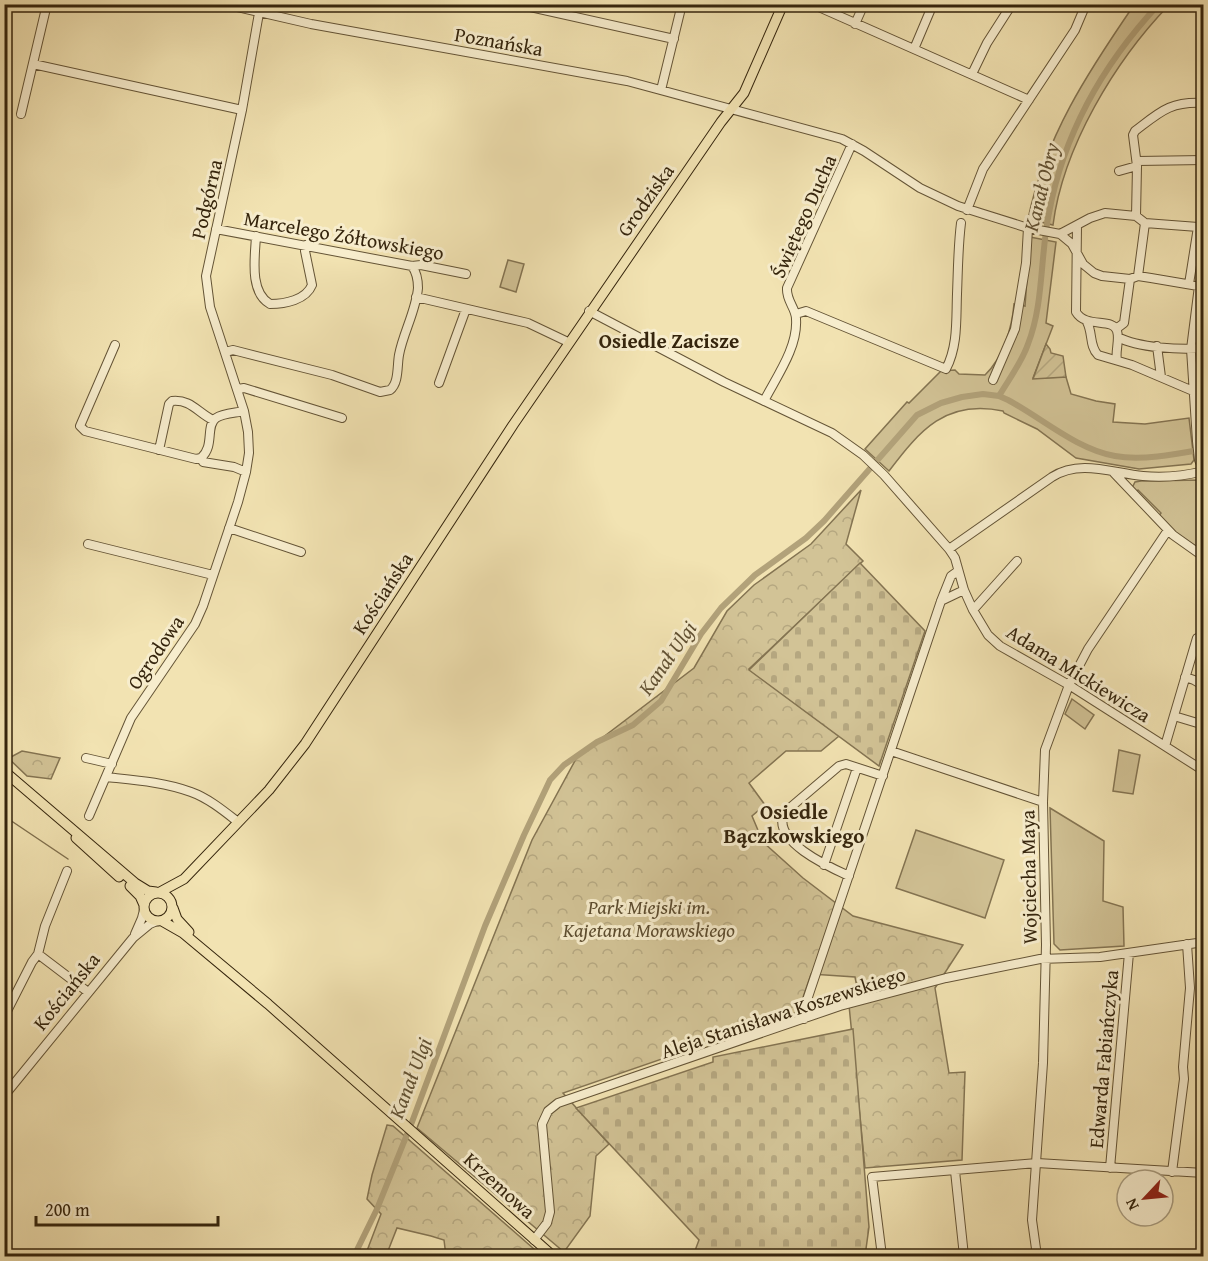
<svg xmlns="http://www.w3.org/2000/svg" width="1208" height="1261" viewBox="0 0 1208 1261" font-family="'Gentium Book Plus',serif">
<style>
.green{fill:#d2c396;stroke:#847452;stroke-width:1.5}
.forest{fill:url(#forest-crowns);stroke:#847452;stroke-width:1.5}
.cemetery{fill:url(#cemetery-stones);stroke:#847452;stroke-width:1.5}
.garden{fill:url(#garden-furrows);stroke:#847452;stroke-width:1.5}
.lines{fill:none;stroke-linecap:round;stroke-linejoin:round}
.stream{stroke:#80704e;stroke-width:1.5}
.canal{stroke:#b2a27a;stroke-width:6}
.minor-casing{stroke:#645436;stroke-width:10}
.major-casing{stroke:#35250d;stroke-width:11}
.minor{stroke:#f7edcd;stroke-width:8}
.major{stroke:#f2e3b2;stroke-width:9}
.labels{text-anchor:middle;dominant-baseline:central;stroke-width:6;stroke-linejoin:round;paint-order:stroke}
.street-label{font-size:20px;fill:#35250d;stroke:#f7edcd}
.park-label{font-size:20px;font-style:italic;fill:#5c4c2f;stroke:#f7edcd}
.water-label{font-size:21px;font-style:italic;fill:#615133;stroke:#f7edcd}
.neighbourhood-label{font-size:21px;font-weight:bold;fill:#35250d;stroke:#f7edcd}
</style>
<defs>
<pattern id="forest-crowns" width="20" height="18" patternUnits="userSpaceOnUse" patternTransform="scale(1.5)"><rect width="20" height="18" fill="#d2c396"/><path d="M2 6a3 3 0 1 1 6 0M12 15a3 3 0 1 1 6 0" fill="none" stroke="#b5a780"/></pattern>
<pattern id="cemetery-stones" width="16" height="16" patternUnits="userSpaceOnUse" patternTransform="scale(1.5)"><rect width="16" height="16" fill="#d2c396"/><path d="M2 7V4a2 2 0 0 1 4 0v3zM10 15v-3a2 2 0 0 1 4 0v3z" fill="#b5a780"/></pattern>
<pattern id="garden-furrows" width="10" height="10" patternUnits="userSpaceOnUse" patternTransform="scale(1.5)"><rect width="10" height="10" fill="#d2c396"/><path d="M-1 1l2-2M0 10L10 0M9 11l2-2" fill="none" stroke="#b5a780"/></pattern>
</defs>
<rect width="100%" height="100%" fill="#f2e3b2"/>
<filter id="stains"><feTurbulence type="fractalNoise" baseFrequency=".00333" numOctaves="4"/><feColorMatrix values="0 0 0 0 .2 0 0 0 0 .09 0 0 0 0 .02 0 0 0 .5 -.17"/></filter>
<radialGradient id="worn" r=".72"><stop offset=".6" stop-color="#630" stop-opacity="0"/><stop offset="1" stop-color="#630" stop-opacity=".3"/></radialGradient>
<path class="green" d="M1134,5h35c-54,56 -106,142 -116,220l-25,-6c17,-82 60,-147 106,-214z
M1030,237l26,5 -10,81 7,3 -20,52 33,-1 5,17 25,7 19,3 -2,18 32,2 44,-6 5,42 -3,4 -52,5 -63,-11 -39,-29 -33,-16 -1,-2c-57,-12 -83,19 -114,60l-24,-22 42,-47 2,1 32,-32 14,-1 4,4 26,1c18,-17 27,-47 29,-71l11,2z
M508,260l16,4 -8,28 -16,-5z
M1203,480v71l-31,-21 -14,-13 3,-4 -23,-23 -3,3 -3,-5 3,-6 6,-1z
M1072,699l22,16 -9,14 -20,-15z
M1119,750l21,5 -7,39 -20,-3z
M1050,808l54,33 -1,60 20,6 1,39 -64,4 -6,-6z
M916,830l88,30 -19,58 -89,-30z"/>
<path class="forest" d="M861,490l-15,54 17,17 -114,108 90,67 -18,15h-35l-37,32 16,22 -13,11 11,26 40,36 50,38 110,29 -28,43 14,85 16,-1 -3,88 -97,8 -17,-173 10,-3 -3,-15 -44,-3 -13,38 -235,81 46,51 -13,12 -6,60 -26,36 -147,-124 115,-288 45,-83 117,-89 33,-57 27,-26 57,-41z
M5,749l6,8 11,-6 38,7 -9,21 -24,-3 -22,-21z
M387,1125l6,1 149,130h-96l-2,-16 -13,-4 -34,-8 -11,28h-21l16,-42 -14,-15 5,-24z"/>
<path class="cemetery" d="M860,563l65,68 -46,135 -130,-96z
M853,1029l16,198 -4,29h-172l6,-16 -123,-132 137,-46v-5z"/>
<path class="garden" d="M1046,344l4,5 1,4 12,3 3,21 -33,2z"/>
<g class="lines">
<path class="stream" d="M4,816l64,43"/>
<path class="canal" d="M999,396c10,-17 23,-34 29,-52 16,-41 12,-88 21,-131 15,-81 54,-149 110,-209
M354,1256l23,-47 35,-87 73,-196 39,-91 26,-55 14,-15 33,-23 36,-17 28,-24 40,-67 20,-26 34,-33 51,-37 18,-17 93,-106 24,-12 21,-6 21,-3 16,2 9,4c34,18 68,49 107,56 27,5 62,-2 89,-7"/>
<g class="minor-casing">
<path id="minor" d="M224,4l87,20 316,57 215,58 22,12 56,37 38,18 70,22 32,6 12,10 11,20 11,9 8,3 28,3 8,-3 13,2 53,9
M517,4l157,35
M812,4l217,96
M855,24l9,-20
M914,49l19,-45
M33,64l209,46
M972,74l15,-31 25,-39
M661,90l21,-86
M21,114l26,-110
M1137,161l67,-1
M1119,171l18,-5
M967,210l16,-41 92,-139 11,-26
M1136,216l1,-50 -4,-31 2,-4c25,-19 35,-30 69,-28
M1077,226l-1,86c10,17 37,5 41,19 3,9 -2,20 0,29
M216,229l196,37 9,-1 45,9
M1060,234l30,-16 15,-5 31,3 9,7 53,4
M256,236c-1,21 -7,56 14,68 15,0 36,-4 42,-19l-7,-34 1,-6
M1138,276l7,-53
M1189,284l9,-57
M1199,286l-8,63 6,92 2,19 5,11
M416,297l112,26 40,19
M589,311l135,71 108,51 31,22 21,20 65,74 6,9 9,32 9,20 15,25 12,11 69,39 135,86
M796,314l10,-3 140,58c12,-23 10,-49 11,-75 1,-24 1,-47 4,-71
M1087,322c6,11 2,24 11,33l34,10 61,26
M1116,329l8,-6 6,-44
M1118,337c20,11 63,13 86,11
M115,345l-35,81 5,5 111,28 5,-1c14,-12 4,-32 15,-40 7,-5 20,-5 28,-7
M1157,346l4,31
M225,352l8,-2 99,25 48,17 10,-2c9,-7 7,-24 9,-35 4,-22 17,-44 19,-67 0,-8 -1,-15 -6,-22
M993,380l22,-51 11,-66 2,-35
M439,383l27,-74
M238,389l6,-1 98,30
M764,401c13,-25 34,-54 32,-82 0,-11 -10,-18 -9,-31l65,-144
M159,450l10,-46 3,-3c19,-2 26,12 41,19
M201,458l2,4 31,5 12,5
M1114,473l59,62 31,22
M229,528l72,24
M88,544l125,31
M949,549l103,-72c28,-18 60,-4 91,-1 20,2 41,0 61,-5
M941,601l23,-11
M973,610l44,-49
M1185,677l9,3 10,6
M1174,716l30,9
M1165,746l32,-108 7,-2
M891,751l152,51
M86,758l26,6
M106,777c28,3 58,5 85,15 17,6 33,19 47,30
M89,816l42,-98 64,-94 8,-18 35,-104 8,-30 3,-19 -1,-21 -4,-21 -34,-104 -4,-31 36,-166 17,-97
M824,865l33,-97
M849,876c-20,-9 -80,-36 -64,-64l54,-46 7,-2 37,12
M135,934l7,-16 2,-8
M38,954l50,38
M4,1017l28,-55 6,-8 7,-28 22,-55
M804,1019l2,-16 135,-402 10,-25 7,-5
M4,1096l129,-158 17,-14 7,-3
M1110,1168l19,-215
M955,1171l9,85
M1172,1172l12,-93 -1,-12 7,-79 -3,-44
M534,1240l13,-17 3,-11 -8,-88 6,-13 10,-8 282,-97 106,-28 94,-19 60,-2 104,-15
M882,1256l-10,-79 165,-14 167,10
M1037,1256l-5,-36 11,-157 3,-118 -3,-143 2,-52 24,-65 19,-36 80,-119
M1158,1256l46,-1"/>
</g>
<g class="major-casing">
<path id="major" d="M4,771l131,112 13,8 8,1
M76,838l43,39
M130,886l10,10 4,9
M160,892l24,-13 85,-89 36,-46 208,-319 208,-303 23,-29 39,-89
M144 907a14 14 0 1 1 28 0a14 14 0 1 1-28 0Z
M173,908l4,11 12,13
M162,921l21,12 85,71 285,252"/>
</g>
<use href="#minor" class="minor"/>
<use href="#major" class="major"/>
</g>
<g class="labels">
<g class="street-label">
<text transform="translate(499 41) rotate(10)">Poznańska</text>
<text transform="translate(206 199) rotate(-77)">Podgórna</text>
<text transform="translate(645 200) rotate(-55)">Grodziska</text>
<text transform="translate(803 216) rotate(-66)">Świętego Ducha</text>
<text transform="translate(344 235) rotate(10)">Marcelego Żółtowskiego</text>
<text transform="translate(382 593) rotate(-57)">Kościańska</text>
<text transform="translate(155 652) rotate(-56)">Ogrodowa</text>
<text transform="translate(1079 673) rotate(32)">Adama Mickiewicza</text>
<text transform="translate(1028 877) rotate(-91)">Wojciecha Maya</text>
<text transform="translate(66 991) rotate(-51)">Kościańska</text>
<text transform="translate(783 1012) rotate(-18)">Aleja Stanisława Koszewskiego</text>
<text transform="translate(1103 1059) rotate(-85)">Edwarda Fabiańczyka</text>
<text transform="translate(500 1185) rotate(42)">Krzemowa</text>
</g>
<g class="park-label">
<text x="649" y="906">Park Miejski im.<tspan x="649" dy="23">Kajetana Morawskiego</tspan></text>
</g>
<g class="water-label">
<text transform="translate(1041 187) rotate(-76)">Kanał Obry</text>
<text transform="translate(667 658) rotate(-55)">Kanał Ulgi</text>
<text transform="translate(410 1078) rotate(-69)">Kanał Ulgi</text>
</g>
<g class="neighbourhood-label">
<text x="669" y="340">Osiedle Zacisze</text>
<text x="794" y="811">Osiedle<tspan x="794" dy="24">Bączkowskiego</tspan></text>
</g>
</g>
<rect width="1208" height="1261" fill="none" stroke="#f2e3b2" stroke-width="24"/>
<rect x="6" y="6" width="1196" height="1249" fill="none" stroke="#35250d" stroke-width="3"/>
<rect x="12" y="12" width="1184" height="1237" fill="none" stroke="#35250d" stroke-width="1.5"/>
<g transform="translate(1145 1198) rotate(244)"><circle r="28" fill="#f7edcd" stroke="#a99d80" stroke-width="1.5"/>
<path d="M0-4.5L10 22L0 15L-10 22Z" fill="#8f2418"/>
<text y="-9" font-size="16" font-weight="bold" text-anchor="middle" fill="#35250d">N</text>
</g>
<path d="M36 1216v9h182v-9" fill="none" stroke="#35250d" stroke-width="3"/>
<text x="45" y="1216" font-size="18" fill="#35250d" stroke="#f7edcd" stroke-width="4.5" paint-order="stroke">200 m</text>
<rect width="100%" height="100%" filter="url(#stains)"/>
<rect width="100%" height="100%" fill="url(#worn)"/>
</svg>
